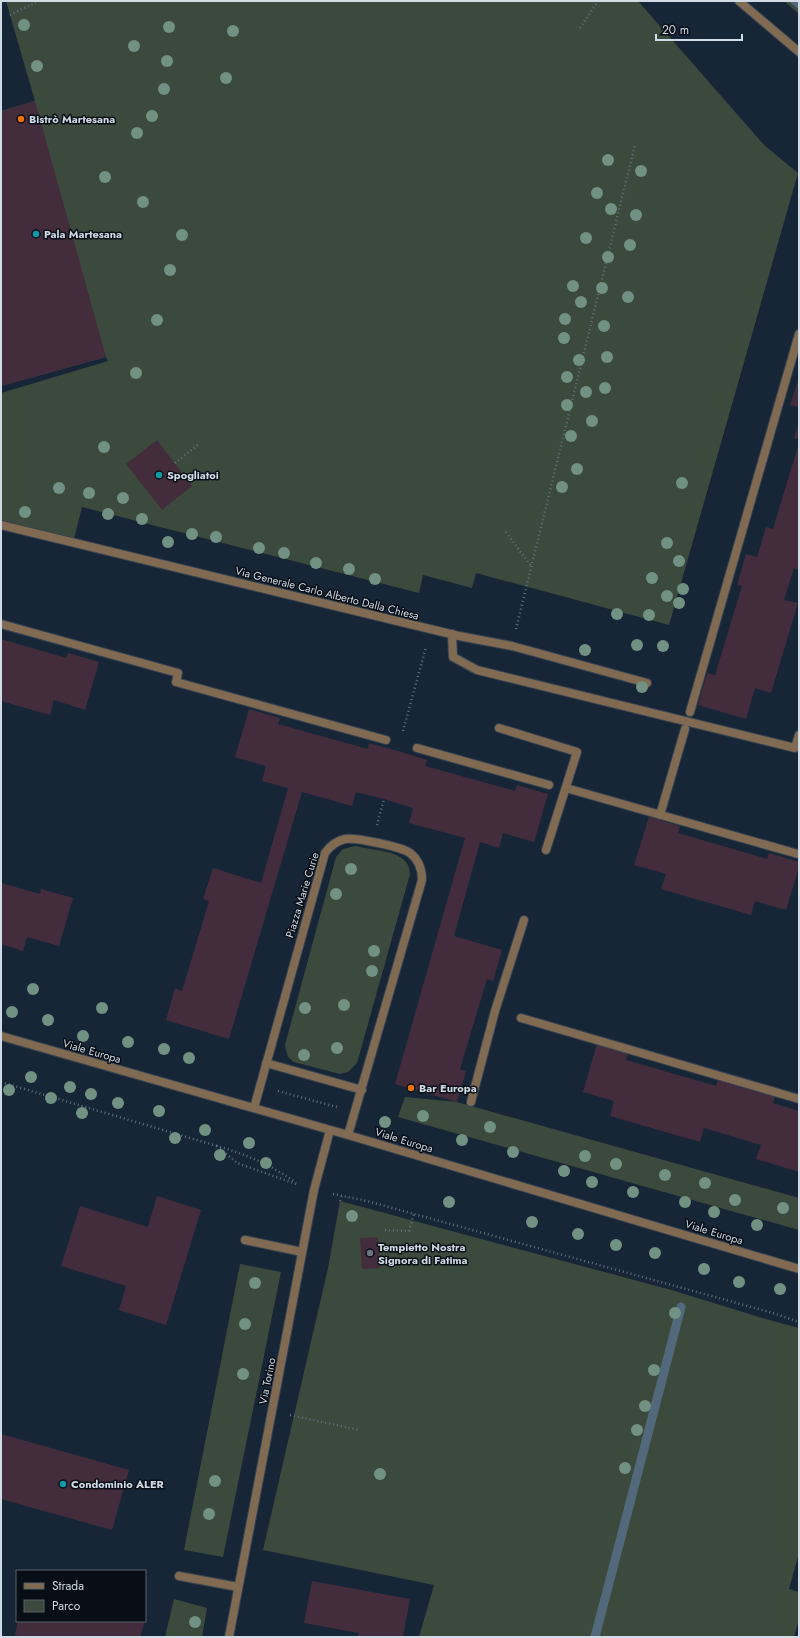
<svg xmlns="http://www.w3.org/2000/svg" width="800" height="1638" viewBox="0 0 800 1638" font-family="Jost,sans-serif">
<style>
.green{fill:#3c4a3e}
.lines{fill:none;stroke-linecap:round;stroke-linejoin:round}
.stream{stroke:#52697c;stroke-width:9}
.building{fill:#432d3d}
.lane-casing{stroke:#354352;stroke-width:10}
.street-casing{stroke:#354352;stroke-width:10}
.path{stroke:#63707e;stroke-width:2.5;stroke-dasharray:1 3;stroke-linecap:butt}
.lane{stroke:#806a52;stroke-width:8}
.street{stroke:#806a52;stroke-width:8}
.tree{fill:#719182}
.food-dot{fill:#e8710a;stroke:#080e15;stroke-width:1.5}
.culture-dot{fill:#0f9aa8;stroke:#080e15;stroke-width:1.5}
.worship-dot{fill:#6b7280;stroke:#080e15;stroke-width:1.5}
.labels{text-anchor:middle;dominant-baseline:central;stroke-width:3;stroke-linejoin:round;paint-order:stroke}
.poi-label{font-size:11px;font-weight:bold;fill:#d1dbe5;stroke:#080e15;text-anchor:start}
.street-label{font-size:11px;fill:#d1dbe5;stroke:#080e15}
</style>
<rect width="100%" height="100%" fill="#172636"/>
<path class="green" d="M6,1h632l126,144 34,28 -129,452 -193,-52 -4,15 -49,-13 -4,18 -337,-86 -8,32 -73,-19v-127l107,-32 -2,-4 -105,29v-275l34,-10z
M784,1h15v13z
M355,846c18,5 55,3 55,28l-53,189 -9,9 -8,2 -46,-12 -6,-5 -3,-12 51,-188 7,-8z
M405,1097l52,5 342,96v32l-401,-113z
M340,1201l335,90 87,27 37,10v225l-10,36 10,3v27l-5,18h-375l15,-52 -171,-35 65,-282z
M240,1264l41,8 -58,285 -39,-7z
M174,1599l33,9 -5,29h-37z"/>
<g class="lines">
<path class="stream" d="M795,1l4,3
M595,1637l86,-330"/>
</g>
<path class="building" d="M35,101l71,256 -105,29v-275z
M799,377v30l-9,-2z
M799,422v17l-5,-1z
M157,440l35,46 -30,24 -36,-46z
M799,443v127l-5,-2 -10,32 14,3 -27,90 -16,-5 -9,31 -48,-14 9,-32 8,2 27,-89 -5,-1 9,-31 11,3 9,-30 7,2z
M1,639l65,19 2,-5 31,9 -14,48 -31,-10 -4,15 -49,-14z
M249,709l31,9 -2,6 90,25 1,-6 29,8 29,9 -2,6 90,25 2,-6 31,9 -14,48 -31,-9 -4,15 -19,-6 -26,94 48,14 -9,31 -6,-2 -27,90 6,2 -9,31 -62,-18 70,-246 -56,-15 4,-15 -29,-9 -28,-7 -4,14 -50,-14 -73,247 -63,-19 9,-32 7,3 27,-90 -6,-2 10,-31 48,15 27,-95 -26,-7 4,-15 -31,-9z
M649,817l31,9 -2,7 89,26 2,-6 30,9v5l-13,43 -31,-9 -4,14 -90,-26 5,-15 -32,-9z
M1,883l39,11 1,-5 32,9 -14,48 -32,-9 -4,14 -22,-7z
M597,1044l31,9 -2,7 90,26 2,-6 57,17 -2,6 26,8v61l-43,-13 5,-14 -57,-17 -4,14 -90,-26 4,-15 -31,-9z
M157,1196l44,14 -35,115 -47,-15 7,-24 -65,-20 19,-60 68,21z
M378,1237l2,31 -18,1 -2,-31z
M1,1434l128,36 -17,60 -111,-31z
M312,1581l98,18 -7,38h-45l1,-4 -55,-10z
M18,1621h127l-5,16h-117l-8,-2z"/>
<g class="lines">
<g class="lane-casing">
<path id="lane" d="M1,624l177,49 -2,9 210,58
M452,634l1,23 24,13 318,78 4,-13
M690,712l109,-378
M499,728l78,24 -31,98
M417,748l132,37
M566,788l232,66
M660,815l25,-86
M521,1018l278,81
M471,1102l24,-91 29,-91
M245,1240l57,12
M179,1576l59,11"/>
</g>
<g class="street-casing">
<path id="street" d="M739,1l60,51
M1,525l458,111 53,10 135,37
M1,1036l347,99 451,134
M266,1063l96,27
M254,1108l71,-255c5,-7 11,-12 20,-14 10,-2 57,8 65,14 9,7 12,16 12,27l-74,255
M229,1637l85,-447 16,-60"/>
</g>
<path class="path" d="M10,15l28,-14
M580,28l18,-27
M175,463l24,-19
M506,532l25,34
M516,629l119,-484
M403,731l23,-84
M377,825l7,-26
M1,1082l216,64
M278,1091l59,16
M296,1184l-59,-21 -20,-17c28,8 55,19 79,37
M333,1194l34,7 406,112 26,9
M340,1201l2,-6
M385,1230l24,1 5,-18
M290,1415l69,15"/>
<use href="#lane" class="lane"/>
<use href="#street" class="street"/>
</g>
<g class="tree">
<circle cx="24" cy="25" r="6"/>
<circle cx="169" cy="27" r="6"/>
<circle cx="233" cy="31" r="6"/>
<circle cx="134" cy="46" r="6"/>
<circle cx="167" cy="61" r="6"/>
<circle cx="37" cy="66" r="6"/>
<circle cx="226" cy="78" r="6"/>
<circle cx="164" cy="89" r="6"/>
<circle cx="152" cy="116" r="6"/>
<circle cx="137" cy="133" r="6"/>
<circle cx="608" cy="160" r="6"/>
<circle cx="641" cy="171" r="6"/>
<circle cx="105" cy="177" r="6"/>
<circle cx="597" cy="193" r="6"/>
<circle cx="143" cy="202" r="6"/>
<circle cx="611" cy="209" r="6"/>
<circle cx="636" cy="215" r="6"/>
<circle cx="182" cy="235" r="6"/>
<circle cx="586" cy="238" r="6"/>
<circle cx="630" cy="245" r="6"/>
<circle cx="608" cy="257" r="6"/>
<circle cx="170" cy="270" r="6"/>
<circle cx="573" cy="286" r="6"/>
<circle cx="602" cy="288" r="6"/>
<circle cx="628" cy="297" r="6"/>
<circle cx="581" cy="302" r="6"/>
<circle cx="565" cy="319" r="6"/>
<circle cx="157" cy="320" r="6"/>
<circle cx="604" cy="326" r="6"/>
<circle cx="564" cy="338" r="6"/>
<circle cx="607" cy="357" r="6"/>
<circle cx="579" cy="360" r="6"/>
<circle cx="136" cy="373" r="6"/>
<circle cx="567" cy="377" r="6"/>
<circle cx="605" cy="388" r="6"/>
<circle cx="586" cy="392" r="6"/>
<circle cx="567" cy="405" r="6"/>
<circle cx="592" cy="421" r="6"/>
<circle cx="571" cy="436" r="6"/>
<circle cx="104" cy="447" r="6"/>
<circle cx="577" cy="469" r="6"/>
<circle cx="682" cy="483" r="6"/>
<circle cx="562" cy="487" r="6"/>
<circle cx="59" cy="488" r="6"/>
<circle cx="89" cy="493" r="6"/>
<circle cx="123" cy="498" r="6"/>
<circle cx="25" cy="512" r="6"/>
<circle cx="108" cy="514" r="6"/>
<circle cx="142" cy="519" r="6"/>
<circle cx="192" cy="534" r="6"/>
<circle cx="216" cy="537" r="6"/>
<circle cx="168" cy="542" r="6"/>
<circle cx="667" cy="543" r="6"/>
<circle cx="259" cy="548" r="6"/>
<circle cx="284" cy="553" r="6"/>
<circle cx="679" cy="561" r="6"/>
<circle cx="316" cy="563" r="6"/>
<circle cx="349" cy="569" r="6"/>
<circle cx="652" cy="578" r="6"/>
<circle cx="375" cy="579" r="6"/>
<circle cx="683" cy="589" r="6"/>
<circle cx="667" cy="596" r="6"/>
<circle cx="679" cy="603" r="6"/>
<circle cx="617" cy="614" r="6"/>
<circle cx="649" cy="615" r="6"/>
<circle cx="637" cy="645" r="6"/>
<circle cx="663" cy="646" r="6"/>
<circle cx="585" cy="650" r="6"/>
<circle cx="642" cy="687" r="6"/>
<circle cx="351" cy="869" r="6"/>
<circle cx="336" cy="894" r="6"/>
<circle cx="374" cy="951" r="6"/>
<circle cx="372" cy="971" r="6"/>
<circle cx="33" cy="989" r="6"/>
<circle cx="344" cy="1005" r="6"/>
<circle cx="102" cy="1008" r="6"/>
<circle cx="305" cy="1008" r="6"/>
<circle cx="12" cy="1012" r="6"/>
<circle cx="48" cy="1020" r="6"/>
<circle cx="83" cy="1036" r="6"/>
<circle cx="128" cy="1042" r="6"/>
<circle cx="337" cy="1048" r="6"/>
<circle cx="164" cy="1049" r="6"/>
<circle cx="304" cy="1055" r="6"/>
<circle cx="189" cy="1058" r="6"/>
<circle cx="31" cy="1077" r="6"/>
<circle cx="70" cy="1087" r="6"/>
<circle cx="9" cy="1090" r="6"/>
<circle cx="91" cy="1094" r="6"/>
<circle cx="51" cy="1098" r="6"/>
<circle cx="118" cy="1103" r="6"/>
<circle cx="159" cy="1111" r="6"/>
<circle cx="82" cy="1113" r="6"/>
<circle cx="423" cy="1116" r="6"/>
<circle cx="385" cy="1122" r="6"/>
<circle cx="490" cy="1127" r="6"/>
<circle cx="205" cy="1130" r="6"/>
<circle cx="175" cy="1138" r="6"/>
<circle cx="462" cy="1140" r="6"/>
<circle cx="249" cy="1143" r="6"/>
<circle cx="513" cy="1152" r="6"/>
<circle cx="220" cy="1155" r="6"/>
<circle cx="585" cy="1156" r="6"/>
<circle cx="266" cy="1163" r="6"/>
<circle cx="616" cy="1164" r="6"/>
<circle cx="564" cy="1171" r="6"/>
<circle cx="665" cy="1175" r="6"/>
<circle cx="592" cy="1182" r="6"/>
<circle cx="705" cy="1183" r="6"/>
<circle cx="633" cy="1192" r="6"/>
<circle cx="735" cy="1200" r="6"/>
<circle cx="449" cy="1202" r="6"/>
<circle cx="685" cy="1202" r="6"/>
<circle cx="783" cy="1208" r="6"/>
<circle cx="714" cy="1212" r="6"/>
<circle cx="352" cy="1216" r="6"/>
<circle cx="532" cy="1222" r="6"/>
<circle cx="757" cy="1225" r="6"/>
<circle cx="578" cy="1234" r="6"/>
<circle cx="616" cy="1245" r="6"/>
<circle cx="655" cy="1253" r="6"/>
<circle cx="704" cy="1269" r="6"/>
<circle cx="739" cy="1282" r="6"/>
<circle cx="255" cy="1283" r="6"/>
<circle cx="780" cy="1289" r="6"/>
<circle cx="675" cy="1313" r="6"/>
<circle cx="245" cy="1324" r="6"/>
<circle cx="654" cy="1370" r="6"/>
<circle cx="243" cy="1374" r="6"/>
<circle cx="645" cy="1406" r="6"/>
<circle cx="637" cy="1430" r="6"/>
<circle cx="625" cy="1468" r="6"/>
<circle cx="380" cy="1474" r="6"/>
<circle cx="215" cy="1481" r="6"/>
<circle cx="209" cy="1514" r="6"/>
<circle cx="195" cy="1622" r="6"/>
</g>
<g class="food-dot">
<circle cx="21" cy="119" r="4"/>
<circle cx="411" cy="1088" r="4"/>
</g>
<g class="culture-dot">
<circle cx="36" cy="234" r="4"/>
<circle cx="159" cy="475" r="4"/>
<circle cx="63" cy="1484" r="4"/>
</g>
<circle class="worship-dot" cx="370" cy="1253" r="4"/>
<g class="labels">
<g class="poi-label">
<text x="29" y="119">Bistrò Martesana</text>
<text x="44" y="234">Pala Martesana</text>
<text x="167" y="475">Spogliatoi</text>
<text x="419" y="1088">Bar Europa</text>
<text x="378" y="1247">Tempietto Nostra<tspan x="378" dy="13">Signora di Fatima</tspan></text>
<text x="71" y="1484">Condominio ALER</text>
</g>
<g class="street-label">
<text transform="translate(327 593) rotate(14)">Via Generale Carlo Alberto Dalla Chiesa</text>
<text transform="translate(302 895) rotate(-73)">Piazza Marie Curie</text>
<text transform="translate(92 1051) rotate(16)">Viale Europa</text>
<text transform="translate(404 1140) rotate(17)">Viale Europa</text>
<text transform="translate(714 1232) rotate(17)">Viale Europa</text>
<text transform="translate(267 1381) rotate(-79)">Via Torino</text>
</g>
</g>
<rect width="800" height="1638" fill="none" stroke="#d1dbe5" stroke-width="4"/>
<rect x="16" y="1570" width="130" height="52" fill="#080e15" stroke="#586068"/>
<rect x="24" y="1583" width="20" height="6" fill="#806a52" stroke="#586068"/>
<text x="52" y="1590" font-size="12" fill="#d1dbe5">Strada</text>
<rect x="24" y="1600" width="20" height="12" fill="#3c4a3e" stroke="#586068"/>
<text x="52" y="1610" font-size="12" fill="#d1dbe5">Parco</text>
<path d="M656 34v6h86v-6" fill="none" stroke="#d1dbe5" stroke-width="2"/>
<text x="662" y="34" font-size="12" fill="#d1dbe5" stroke="#080e15" stroke-width="3" paint-order="stroke">20 m</text>
</svg>
